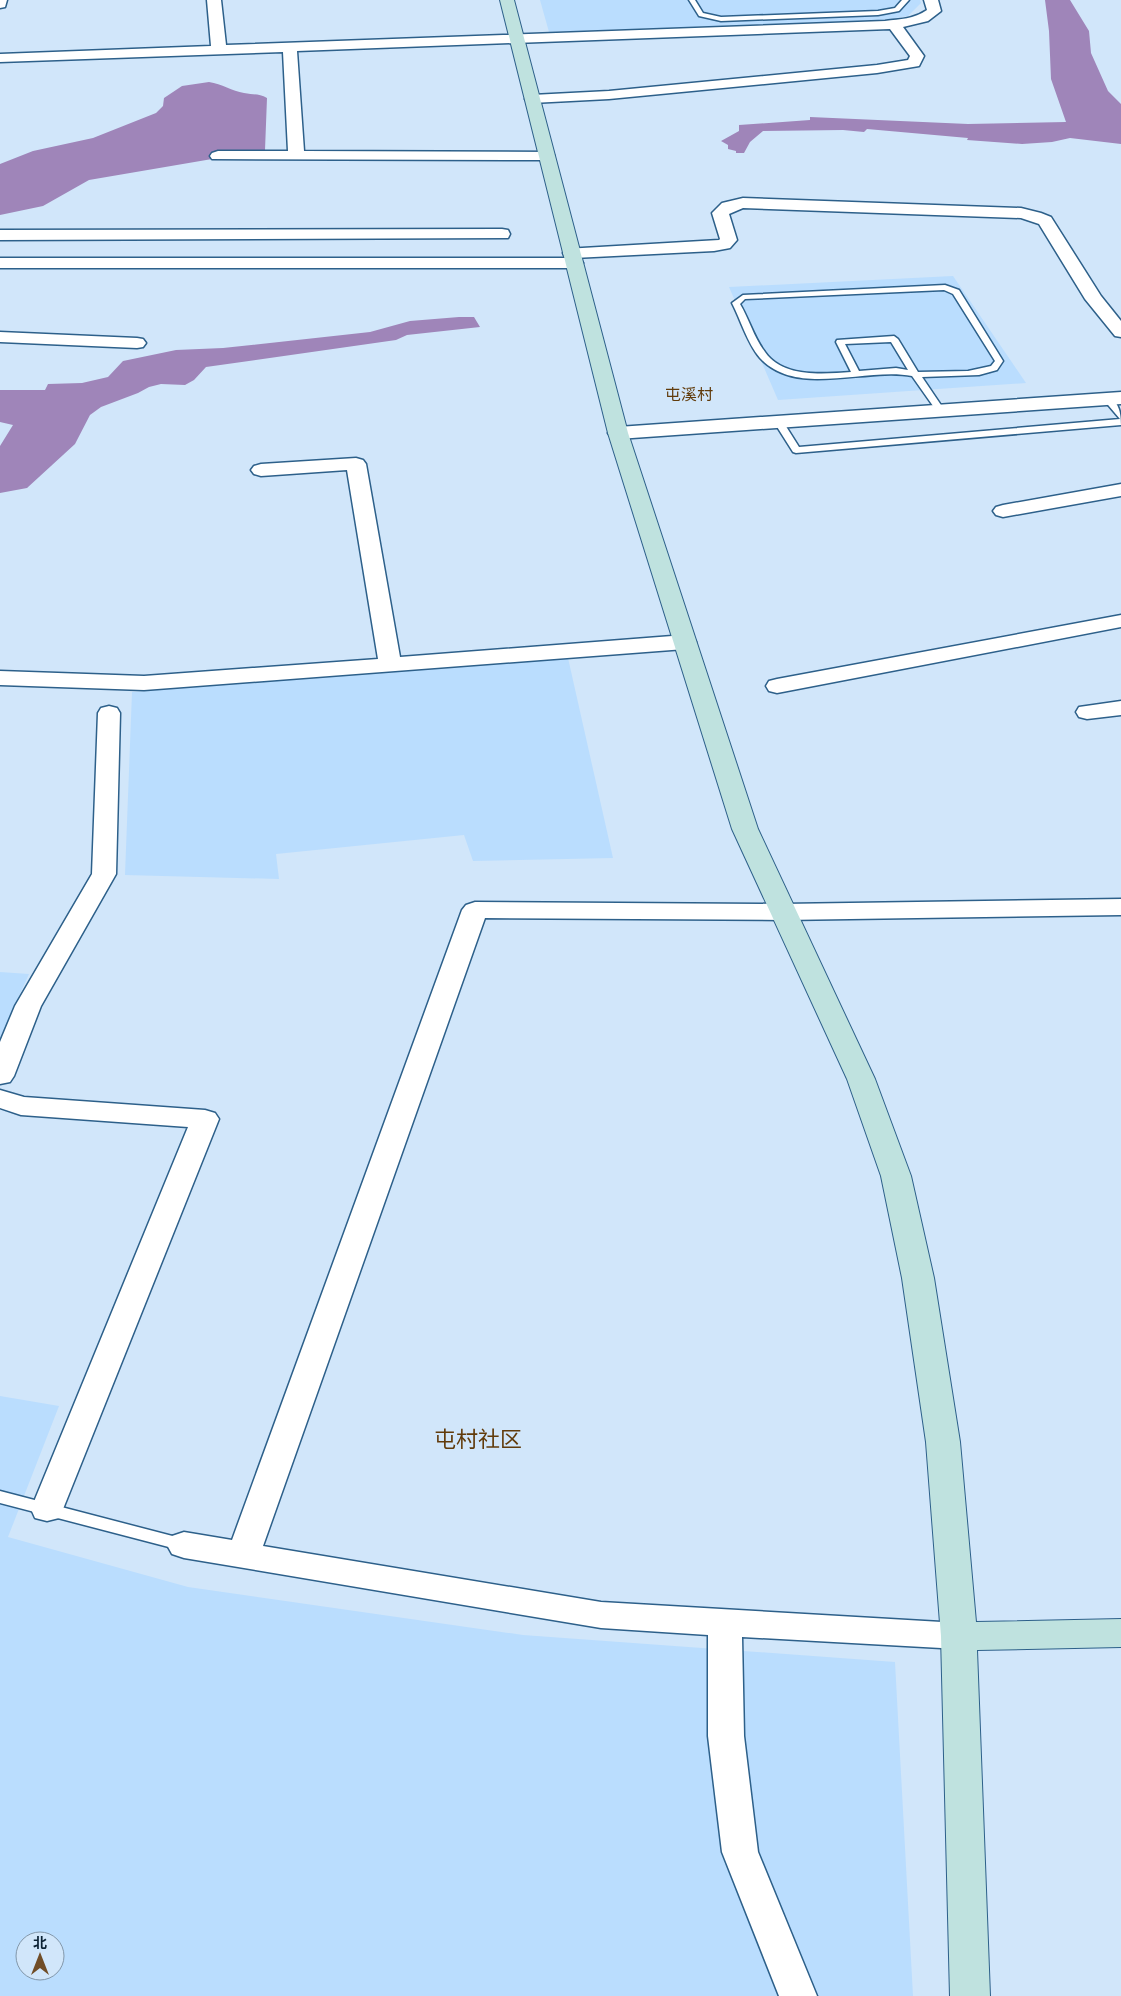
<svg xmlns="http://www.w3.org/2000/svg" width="1121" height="1996" viewBox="0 0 1121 1996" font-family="'Fira Sans Condensed','Noto Sans SC',sans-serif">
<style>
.built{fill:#baddfe;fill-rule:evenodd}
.water{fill:#9f85b9}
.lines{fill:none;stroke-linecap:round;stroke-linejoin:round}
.lane-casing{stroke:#2d608a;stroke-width:3}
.street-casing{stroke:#2d608a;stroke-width:3}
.secondary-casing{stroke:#2d608a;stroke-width:2}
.lane{fill:#fff;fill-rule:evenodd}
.street{fill:#fff;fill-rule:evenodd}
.secondary{fill:#bfe2df;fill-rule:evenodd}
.labels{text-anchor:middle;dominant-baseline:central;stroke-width:5;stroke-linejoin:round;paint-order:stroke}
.far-quarter-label{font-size:16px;fill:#613b0b;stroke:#d1e6fa}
.near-neighbourhood-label{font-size:22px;fill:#613b0b;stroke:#d1e6fa}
</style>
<rect width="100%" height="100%" fill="#d1e6fa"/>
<path class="built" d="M540,0h380l1,3 -13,13 -25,4 -334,12z
M953,276l73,107 -248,17 -49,-113z
M568,658l45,200 -140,3 -9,-26 -188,19 3,25 -154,-4 7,-183z
M0,972l29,2 -29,64z
M0,1396l59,10 -51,131 180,50 335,48 372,27 18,334h-913zM25,1941h30v30h-30z"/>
<path class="water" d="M1045,0h25l19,31 2,22 17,38 13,13v40l-51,-6 -18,4 -30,2 -55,-4 1,-2 -101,-9 -3,3 -21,-2 -80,1 -13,11 -6,11h-8v-2l-8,-2v-4l-7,-4 18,-10v-6l71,-5v-3l158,7 98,-2 -15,-43 -2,-48z
M209,82c13,2 23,9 35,11 9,2 15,0 23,5l-2,52 -176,30 -46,26 -43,9v-51l33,-13 60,-13 63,-25 7,-7 1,-8 18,-12z
M459,317h15l6,10 -73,8 -11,5 -190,27 -12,13 -9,5 -24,-1 -12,3 -11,6 -37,14 -11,8 -15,29 -48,44 -27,5v-47l13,-21 -13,-3v-32h45l3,-6 34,-1 26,-6 15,-16 53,-11 47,-2 147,-16 40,-11z"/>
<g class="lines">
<g class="lane-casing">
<path id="lane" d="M689,0h6l8,13 18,4 157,-6 17,-3 7,-8h7l-10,11 -21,4 -157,6 -22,-5z
M945,285l14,5 44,71 -6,9 -18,5 -57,2 23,34 -4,3 -3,-1 -26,-37c-47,-9 -115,22 -152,-18 -13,-15 -19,-38 -28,-55l11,-8zM944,290l9,4 42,67 -4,5 -23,5 -50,1 -20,-33 -4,-3 -57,4 -1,2 15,30c-28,2 -68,6 -86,-20 -11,-14 -16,-33 -25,-48l5,-5zM891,342l17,28 -12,-2 -37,3 -14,-27z
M1107,396c12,5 14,17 14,29l-325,28 -3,-1 -19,-30 5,-3 3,1 17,27 321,-28 -17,-20z
M0,1491l184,48 6,2 2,4 -2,4 -6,2 -184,-48z"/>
</g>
<g class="street-casing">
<path id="street" d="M0,0h7l-2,7 -5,1z
M207,0h14l5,45 659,-24c15,-2 29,-2 42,-11l-3,-10h14l3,11 -13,10 -25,6 21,29 -5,10 -42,7 -268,26 -77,4 -5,-1 -2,-3 2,-3 5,-1 77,-4 268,-26 31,-5 2,-4 -20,-27 -593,22 7,100 248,1 2,3 -2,3 -6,2 -334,-1 -2,-3 2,-3 6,-2h70l-5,-99 -283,10v-8l211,-8z
M743,198l278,10 20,5 10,4 50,79 20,25v16l-6,-1 -30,-37 -46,-75 -18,-6 -278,-10 -14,6 8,26 -7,8 -16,3 -140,7 6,1 3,4 -3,4 -6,1h-574v-10h570l-5,-1 -2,-4 2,-4 154,-9 1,-1 -8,-26 10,-10z
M502,229l6,1 2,4 -2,4 -508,2v-10z
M0,332l137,6 6,1 3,4 -3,4 -6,1 -137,-6z
M1121,392v12l-503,35 -7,-2 -3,-4 3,-4 7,-2z
M356,458l7,2 3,4 34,193 285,-22 8,2 3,5 -3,5 -8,2 -541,41 -144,-5v-14l144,5 234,-17 -31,-189 -86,6 -7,-2 -3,-4 3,-4 7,-2z
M1121,484v12l-118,21 -7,-2 -3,-4 3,-4 7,-2z
M1121,615v12l-344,66 -8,-2 -3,-5 3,-5 8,-2z
M1121,701v14l-34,4 -8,-2 -3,-5 3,-5z
M109,706l8,2 3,5 -4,161 -75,132 -27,70 -4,6 -10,2v-42l15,-36 77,-132 6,-161 3,-5z
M1121,899v16l-338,5 -298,-2 -222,628 338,56 358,21 12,3 5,10 -5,10 -12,3 -217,-12 2,99 14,116 59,144h-38l-57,-144 -14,-116v-101l-107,-7 -417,-70 -12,-4 -5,-9 5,-9 12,-4 48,8 230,-630 4,-5 9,-3 308,2z
M0,1090l24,7 181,13 10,3 4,6 -156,390 -4,9 -12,3 -12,-3 -4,-9 157,-382 -167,-12 -21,-7z"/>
</g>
<g class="secondary-casing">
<path id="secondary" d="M500,0h14l114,433 130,396 117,250 36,97 23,102 26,164 16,180 145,-3v28l-144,3 13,346h-40l-9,-360 -15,-194 -24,-164 -21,-102 -34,-97 -115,-250 -124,-396z"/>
</g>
<use href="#lane" class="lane"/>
<use href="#street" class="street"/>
<use href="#secondary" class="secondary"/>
</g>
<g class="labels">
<g class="far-quarter-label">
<text x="689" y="394">屯溪村</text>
</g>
<g class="near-neighbourhood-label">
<text x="478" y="1439">屯村社区</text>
</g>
</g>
<g transform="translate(40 1956)"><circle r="24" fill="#d1e6fa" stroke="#8297aa"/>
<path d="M0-4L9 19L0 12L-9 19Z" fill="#704d27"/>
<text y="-8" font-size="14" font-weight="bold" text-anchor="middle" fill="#0b2133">北</text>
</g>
</svg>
